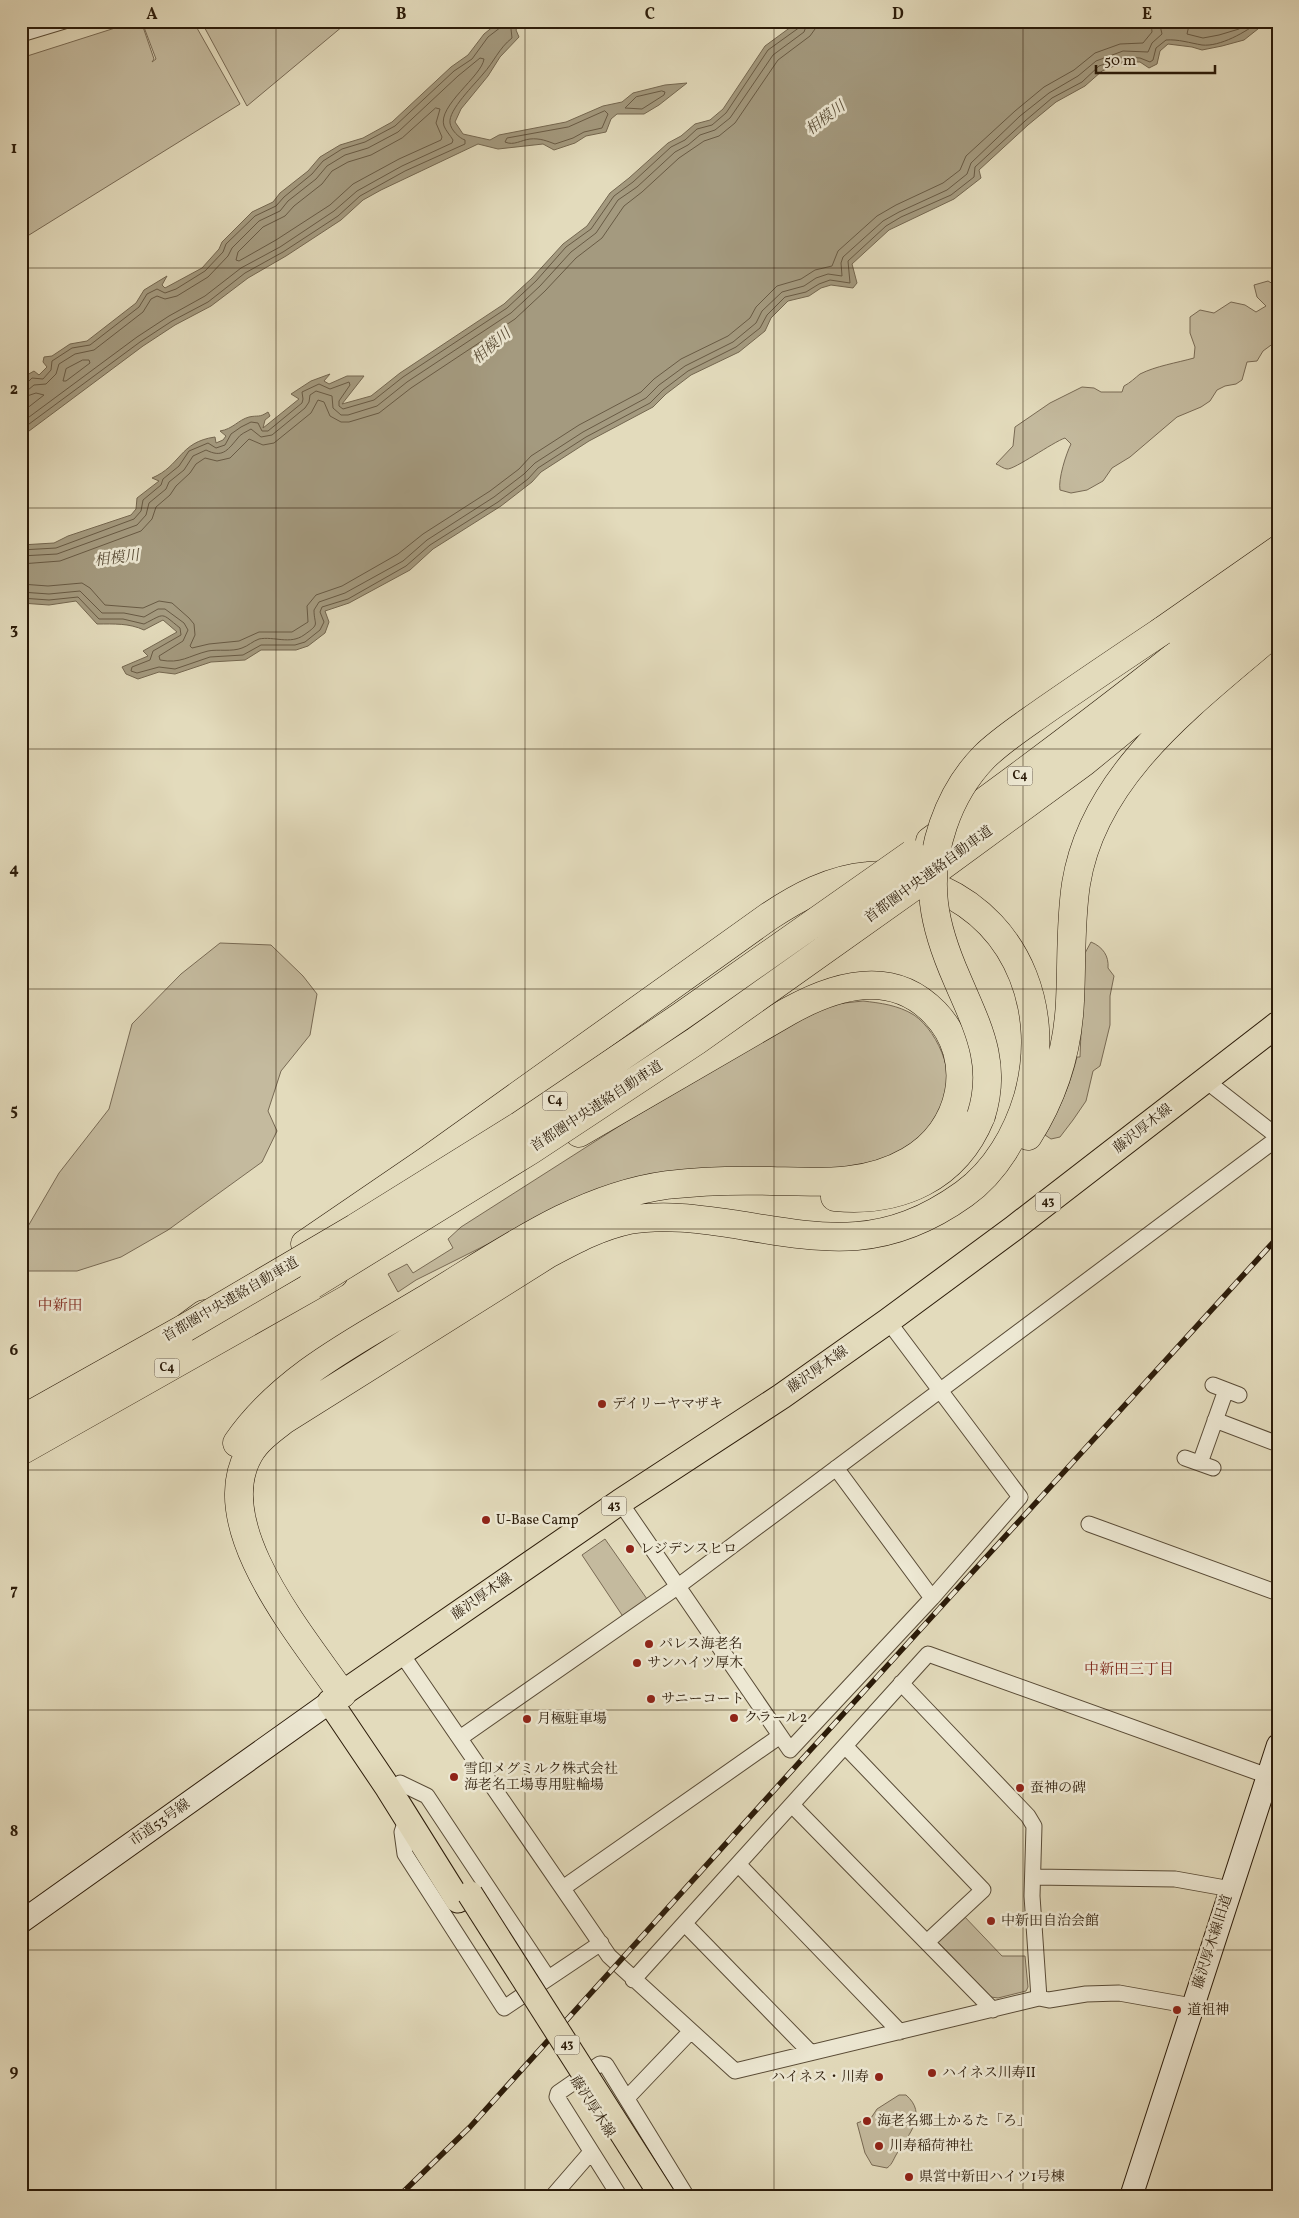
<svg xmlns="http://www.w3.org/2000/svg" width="1299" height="2218" viewBox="0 0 1299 2218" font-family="Vollkorn,'Noto Serif JP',serif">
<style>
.green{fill:#c4ba9e;stroke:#786a54}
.water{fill:#a49a7f;stroke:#746750}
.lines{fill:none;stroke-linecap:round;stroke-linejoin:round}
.shore{stroke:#685a44;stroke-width:1}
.street-casing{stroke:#594b36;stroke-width:17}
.secondary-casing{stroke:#2b1b09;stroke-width:24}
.primary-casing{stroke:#2b1b09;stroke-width:27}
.highway-casing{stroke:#2b1b09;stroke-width:29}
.street{stroke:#ede8d3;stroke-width:15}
.secondary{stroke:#ede8d3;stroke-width:22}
.primary{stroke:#e3dbbc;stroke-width:25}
.highway{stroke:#e3dbbc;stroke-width:28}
.rail-casing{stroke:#2b1b09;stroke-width:5.5}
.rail{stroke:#ede8d3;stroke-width:4;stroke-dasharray:11;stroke-linecap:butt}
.primary-bridge-casing{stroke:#2b1b09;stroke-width:27;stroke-linecap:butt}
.highway-bridge-casing{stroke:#2b1b09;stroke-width:29;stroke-linecap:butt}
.primary-bridge{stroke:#e3dbbc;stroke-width:25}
.highway-bridge{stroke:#e3dbbc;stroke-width:28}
.grid{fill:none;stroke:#2b1b09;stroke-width:1;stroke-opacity:0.55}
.poi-dot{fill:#8f2418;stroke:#ede8d3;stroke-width:2}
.labels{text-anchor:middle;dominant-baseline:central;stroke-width:5;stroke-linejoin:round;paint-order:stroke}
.shield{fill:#ede8d3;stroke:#655846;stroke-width:1}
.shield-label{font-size:12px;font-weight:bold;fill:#2b1b09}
.street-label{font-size:14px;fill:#2b1b09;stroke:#ede8d3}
.poi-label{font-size:14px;fill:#2b1b09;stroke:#ede8d3;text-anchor:start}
.water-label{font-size:15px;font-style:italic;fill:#5b4e38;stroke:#ede8d3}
.neighbourhood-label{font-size:15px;fill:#7a1f14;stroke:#ede8d3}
.neatline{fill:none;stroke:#2b1b09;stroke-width:2}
.grid-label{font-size:16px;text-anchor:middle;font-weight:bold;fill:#2b1b09}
</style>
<rect width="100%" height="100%" fill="#e3dbbc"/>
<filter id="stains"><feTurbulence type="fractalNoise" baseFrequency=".004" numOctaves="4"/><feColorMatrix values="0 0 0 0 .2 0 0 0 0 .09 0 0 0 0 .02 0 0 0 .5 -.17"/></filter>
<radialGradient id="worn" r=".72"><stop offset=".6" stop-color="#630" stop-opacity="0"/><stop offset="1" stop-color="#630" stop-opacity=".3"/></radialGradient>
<path class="green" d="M137,21h4l13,38 -2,3 4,-3 -14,-37 51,-1 47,83 -219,136v-182z
M201,21h148l-102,85z
M1268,281l10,6v53l-15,11 -6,10 -10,1 -5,18 -6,4 -11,2 -8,4 -7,11 -9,6 -24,10 -47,40 -18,11 -9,13 -16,9 -16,3 -11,-3c-2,-11 6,-36 11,-46l-6,-6c-12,4 -51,32 -58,31 -3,0 -8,-4 -11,-5l17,-18 2,-19 35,-24 32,-16 12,1 7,4h21l2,-6c6,-3 11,-8 16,-12 16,-8 36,-11 54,-16l1,-11 -5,-14v-16l10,-7 14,3 17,-11 14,3 11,7 10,-6 -9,-9 -3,-12z
M1091,942c12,5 18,14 17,26l6,8 -4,20v29l-10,41 -7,5 -7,30 -13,19 -13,17 -9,2 -6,-4c14,-25 25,-50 32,-78h3l4,-102z
M220,943l51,2 32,31 14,18 -7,41 -29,36 -13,40 9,20 -15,31 -94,68 -47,27 -44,14h-50v-43l32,-55 50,-64 23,-85 49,-50z
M863,1001c17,2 35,4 51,14 26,18 45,67 28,96 -5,8 -22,30 -29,35 -12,9 -28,15 -41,21l-324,47 -132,66 -18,12 -10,-18 19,-10 6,9 40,-25 -5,-9 13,-12 163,-104 187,-110 24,-9z
M605,1539l42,60 -23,19 -42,-63z
M963,1915l39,41h23l3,31 -2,4 -28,7 -7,-1 -53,-55v-3z
M899,2095h7c22,19 3,39 -8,57 -4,5 -5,12 -11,16l-15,-3 -7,-12 -8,-30 14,-5 6,-9z"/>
<path class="water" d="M500,21h20l-4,9 3,7 -19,20 -12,19 -27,33 -6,13 8,12 27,6 9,-5 67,-13 37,-16 19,-4 11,-9 32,-8 22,-2 -28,22 -15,9h-27l-6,5 -5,13 -20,4 -11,7 -21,7 -11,-6 -45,5 -20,-5 -97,46 -18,10 -22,20 -55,36 -38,22 -37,28 -36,19 -32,21 -122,91v-55l6,-7 7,-4 5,4 8,-8 -4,-5 1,-5 8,-1 18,-12 17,-3 49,-38 8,-13 23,-14 -5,9 3,3 37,-20 17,-19 3,-7 30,-30 21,-10 7,-9 28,-22 12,-14 20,-12 23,-7 29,-16 59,-55 17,-12 16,-21z
M799,21h371v4l6,1 4,-5h88l-24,19 -22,6 -20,4 -10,-3 -24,-3 -8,7 -3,13 -8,4 -9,-6h-16l-22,9 -17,15 -29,16 -28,23 -49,45 2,8 -27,21 -65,31 -37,34 5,19 -4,5 -22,-3 -10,3 -12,8 -21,5 -17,17 -6,13 -26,21 -48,23 -25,19 -13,13 -64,34 -48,31 -9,10 -31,24 -68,43 -23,21 -61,33 -24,8 4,11 -4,11 -17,13 -12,4h-35l-16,10 -34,2 -36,12 -16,-2 -21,7 -12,-5 -4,-7 26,-11 -5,-5 34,-19 -14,-12 -19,10c-15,-7 -30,-6 -47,-6l-21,-23 -27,4 -28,-2v-58l33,-2 14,-7 63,-21 5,-6 1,-11 22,-17 -7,-3c29,-12 27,-36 63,-41l1,6 7,-3 3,-4 -6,-5c13,-2 18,-11 29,-14 9,-2 10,1 19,-5l2,4 -5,4 -2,8 36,-29 -8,-5 20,-13 19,-7 -6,7 5,3 18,-8h17l-22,28 29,-8 29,-23 104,-69 28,-26 31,-34 24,-18 23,-33 19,-15 39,-35 13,-7 14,-12 15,-4 13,-11 42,-63z"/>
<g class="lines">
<path class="shore" d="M1190,21l-3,13 16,4 16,-3 20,-6 11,-8
M662,91l3,1 -1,3 -22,14 -17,-1 11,-11z
M436,108l4,1 -4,14 6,14 -1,3 -42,19 -46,25 -23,21 -54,35 -37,21 -3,-1 2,-8 25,-25 22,-11 9,-10 28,-22 10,-13 16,-9 23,-7 31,-17z
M605,111l3,3 -6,14 -18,4 -11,6 -18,6c-8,-3 -15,-6 -25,-5 -9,1 -16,7 -25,3l2,-4 61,-11z
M83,360h6l1,3 -24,18h-3l3,-12z
M21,385l5,-1 6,-6 11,1 8,-9 1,-9 20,-13 18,-3 49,-38 8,-13 10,-5 8,4 11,-4 29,-18 18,-19 3,-8 29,-28 21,-10 8,-9 28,-23 11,-13 19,-12 23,-7 30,-16 59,-55 18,-12 16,-22 13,-10 1,-6
M21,391l7,-1 6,-5 12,-1 10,-10 3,-10 16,-10 19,-4 49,-38 8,-13 6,-3 8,3 12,-3 31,-19 20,-21 4,-8 27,-27 21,-10 8,-10 28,-22 11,-13 18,-11 23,-7 30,-16 60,-56 22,-18 4,1c-2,17 -47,47 -40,67 2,5 6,9 9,14l-1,3 -50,23 -45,25 -23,20 -54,36 -39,21 -36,28 -36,20 -32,21 -116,86
M21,398l15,-5 8,2 -23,18
M21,430l119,-88 32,-21 36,-19 37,-29 38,-21 55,-36 22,-20 45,-25 60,-27v-4c-6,-2 -14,-10 -15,-17 -2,-13 25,-39 33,-49 11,-12 16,-26 29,-36l-1,-9 3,-8
M21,550l35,-2 78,-29 7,-8 2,-11 18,-15 2,-6 16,-13 10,-15 19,-8 8,5 9,-3 6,-11 10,-7 10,-5 7,1 4,8h6l34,-28 1,-4 -1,-7 17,-8 11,5 19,-7 1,3 -11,16v5l4,3 31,-9 29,-23 104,-69 29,-27 30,-34 25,-18 23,-33 19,-14 38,-35 14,-7 12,-11 15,-4 14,-12 42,-63 32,-23 2,-6
M21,556l36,-2 80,-29 9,-10 3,-12 17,-14 3,-7 15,-12 9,-14 13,-6c16,8 21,1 31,-11 3,-5 9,-7 14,-10l10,8 11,-2 33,-27 4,-6 1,-7 6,-4 16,5 1,12 8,7h7l29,-9 30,-24 104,-69 29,-27 31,-34 25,-19 22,-33 19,-13 38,-35 13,-7 12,-10 15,-5 15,-12 43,-63 31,-23 4,-11
M21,564l39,-3 81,-30 11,-12 4,-12 14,-12 6,-9 14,-13 6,-9 9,-6 12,3 13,-3 19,-19 14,6 11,-2 37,-30 7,-13 6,2 6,14 11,6h8l30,-9 32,-25 104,-69 30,-28 31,-33 26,-20 22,-32 18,-14 37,-34 25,-17 15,-5 16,-13 43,-63 32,-24 5,-7 1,-8
M21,584l27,2 34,-3 8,5 15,17 38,3 16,-7 13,2 17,15 5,6 1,11 -5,11 2,2 17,-4 30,-3 20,-9h33l16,-10 -1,-16 9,-11 26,-9 56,-32 25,-20 67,-43 29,-22 12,-13 48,-31 62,-33 13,-13 27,-20 47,-23 22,-18 6,-11 21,-21 24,-7 14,-9 17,-4 6,-15 39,-35 19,-11 47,-22 17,-13 6,-14 49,-45 29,-24 30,-17 21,-17 25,-9 23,-1 9,-11 -1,-11
M21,592l28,2 31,-3 22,22h22l20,4 14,-8h7l19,14 4,7 -5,11 -24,15 1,4c21,4 28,-4 48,-9 10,-2 24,1 34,-3 6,-2 11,-7 17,-9 15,-3 31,6 45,-4 17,-12 10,-9 10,-25l5,-8 26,-9 58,-32 24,-21 67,-43 30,-23 11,-11 48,-31 63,-34 13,-13 26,-19 48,-24 23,-19 6,-12 20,-19 22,-6 12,-8 12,-4 14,2 -1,-13 2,-6 40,-36 16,-9 48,-22 20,-16 4,-11 49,-47 29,-23 29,-17 18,-15 27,-10 25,1 4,-9 10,-9 -3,-13
M21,598l28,2 29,-3 21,22h24l21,5c22,-11 16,-12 36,4l1,7 -28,16 -3,9 -18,7 -1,4 6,2 22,-6 16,2 35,-12 33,-2 18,-10h34l10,-3 15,-12 4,-8 -4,-10 2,-5 26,-8 58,-33 24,-21 68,-43 30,-23 10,-11 48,-31 64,-34 13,-13 25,-19 48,-24 24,-19 7,-13 18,-18 21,-5 13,-8 11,-4 20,3 -2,-22 38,-35 15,-9 50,-22 23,-18 1,-10 50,-46 27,-23 30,-16 17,-16 25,-9 16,1 10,4 3,-2 3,-12 10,-8c12,-1 24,3 36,5 18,2 44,-13 58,-24"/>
<g class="street-casing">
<path id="street" d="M21,34l43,-13
M1205,1080l73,57
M1213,1385l26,10
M1215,1420l63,24
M1185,1458l28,10
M1200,1463l26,-73
M836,1468l96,130
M620,1502l170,248 142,-152 88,-101 -132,-176
M1089,1524l189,69
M401,1653l208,303 126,115 304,-73 10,2 37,-6 33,-1 73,13
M901,1683l127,133 6,10 -2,70 7,102
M460,1738l217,-151 601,-449
M845,1746l138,144 -56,52
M400,1783l27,13 121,182
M792,1805l201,205
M407,1818l-5,14 3,22 99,154 97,-65
M739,1865l161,167
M1033,1877l142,2 56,10
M563,1888l217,-152
M685,1924l126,129
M633,1980l295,-326 340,122
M627,2098l64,-67
M552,2197l39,-45
M620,2197l-63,-100 1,-4 42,-29 6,1 81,132"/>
</g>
<g class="secondary-casing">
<path id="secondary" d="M21,1922l309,-220
M1131,2197l147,-452"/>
</g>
<g class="primary-casing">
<path id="primary" d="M458,1900l-70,-112 -58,-86 290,-200 162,-106 106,-75 126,-93 264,-204"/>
</g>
<g class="highway-casing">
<path id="highway" d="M1162,631l116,-81
M930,841c119,-86 235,-174 348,-268
M927,877l157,-115 194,-159
M1028,1136c26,-41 40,-87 42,-135 2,-39 0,-78 6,-117 18,-113 122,-185 202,-255
M835,1197c65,6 121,-19 146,-81
M305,1244l123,-84 340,-243c30,-20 63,-38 100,-41 24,-3 50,3 72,13 81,37 111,125 88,208 -11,37 -32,74 -64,97 -81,58 -140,45 -231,30 -34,-5 -69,-10 -104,-4 -29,6 -55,20 -81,34l-264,166c-13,10 -27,20 -35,34 -41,72 53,182 93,240
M21,1420l164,-92 19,-14
M237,1443c47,-68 125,-105 194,-147 74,-45 148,-99 236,-111 34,-4 69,-5 104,-4 48,1 95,5 138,-20 54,-30 70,-102 26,-148 -43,-45 -99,-28 -146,-2l-210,122
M21,1451l313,-177"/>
</g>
<use href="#street" class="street"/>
<use href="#secondary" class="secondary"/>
<use href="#primary" class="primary"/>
<use href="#highway" class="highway"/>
<g class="rail-casing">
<path id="rail" d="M398,2197l72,-70 335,-371 473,-519"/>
</g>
<use href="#rail" class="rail"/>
<g class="primary-bridge-casing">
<path id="primary-bridge" d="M470,1894l193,303"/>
</g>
<g class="highway-bridge-casing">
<path id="highway-bridge" d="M981,1116c17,-53 -4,-90 -24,-137 -11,-25 -20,-50 -23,-76 -6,-51 14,-109 50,-146 17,-17 39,-31 60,-46 39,-27 79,-54 118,-80
M312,1285l219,-135 165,-109 231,-164
M185,1328l170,-100 164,-102 161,-109 232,-163"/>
</g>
<use href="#primary-bridge" class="primary-bridge"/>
<use href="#highway-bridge" class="highway-bridge"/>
</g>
<path class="grid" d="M276,21v2176M525,21v2176M774,21v2176M1023,21v2176M21,268h1257M21,508h1257M21,749h1257M21,989h1257M21,1229h1257M21,1470h1257M21,1710h1257M21,1950h1257"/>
<g class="poi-dot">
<circle cx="602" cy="1404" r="5"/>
<circle cx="486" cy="1520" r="5"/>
<circle cx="630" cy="1549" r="5"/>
<circle cx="649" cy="1644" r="5"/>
<circle cx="637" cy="1663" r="5"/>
<circle cx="651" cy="1699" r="5"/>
<circle cx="734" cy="1718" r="5"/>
<circle cx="527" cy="1719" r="5"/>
<circle cx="454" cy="1777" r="5"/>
<circle cx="1020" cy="1788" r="5"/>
<circle cx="991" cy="1921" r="5"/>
<circle cx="1177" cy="2010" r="5"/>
<circle cx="932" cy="2073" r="5"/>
<circle cx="879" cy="2077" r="5"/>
<circle cx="867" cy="2121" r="5"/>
<circle cx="879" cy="2146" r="5"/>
<circle cx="909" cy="2177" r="5"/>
</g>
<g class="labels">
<g class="shield">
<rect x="1007.5" y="766.5" width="25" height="19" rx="4"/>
<rect x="542.5" y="1091.5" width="25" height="19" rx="4"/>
<rect x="1035.5" y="1192.5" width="25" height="19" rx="4"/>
<rect x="154.5" y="1358.5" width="25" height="19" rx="4"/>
<rect x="601.5" y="1496.5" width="25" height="19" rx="4"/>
<rect x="554.5" y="2035.5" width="25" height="19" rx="4"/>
</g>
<g class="shield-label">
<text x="1020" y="776">C4</text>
<text x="555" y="1101">C4</text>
<text x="1048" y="1202">43</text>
<text x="167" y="1368">C4</text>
<text x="614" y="1506">43</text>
<text x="567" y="2045">43</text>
</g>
<g class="street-label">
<text transform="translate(929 875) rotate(-36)">首都圏中央連絡自動車道</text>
<text transform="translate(597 1107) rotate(-33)">首都圏中央連絡自動車道</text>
<text transform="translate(1143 1129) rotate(-38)">藤沢厚木線</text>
<text transform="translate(231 1300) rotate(-30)">首都圏中央連絡自動車道</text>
<text transform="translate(818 1370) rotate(-35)">藤沢厚木線</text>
<text transform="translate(482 1597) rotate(-35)">藤沢厚木線</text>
<text transform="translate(160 1823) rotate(-35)">市道53号線</text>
<text transform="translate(1213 1942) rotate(-72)">藤沢厚木線旧道</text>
<text transform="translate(592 2107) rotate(57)">藤沢厚木線</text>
</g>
<g class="poi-label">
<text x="612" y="1404">デイリーヤマザキ</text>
<text x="496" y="1520">U-Base Camp</text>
<text x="640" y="1549">レジデンスヒロ</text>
<text x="659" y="1644">パレス海老名</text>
<text x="647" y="1663">サンハイツ厚木</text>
<text x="661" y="1699">サニーコート</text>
<text x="744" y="1718">クラール2</text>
<text x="537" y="1719">月極駐車場</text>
<text x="464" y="1769">雪印メグミルク株式会社<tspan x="464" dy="16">海老名工場専用駐輪場</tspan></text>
<text x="1030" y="1788">蚕神の碑</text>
<text x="1001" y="1921">中新田自治会館</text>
<text x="1187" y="2010">道祖神</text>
<text x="942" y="2073">ハイネス川寿II</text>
<text x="869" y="2077" text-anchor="end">ハイネス・川寿</text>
<text x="877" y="2121">海老名郷土かるた「ろ」</text>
<text x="889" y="2146">川寿稲荷神社</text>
<text x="919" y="2177">県営中新田ハイツ1号棟</text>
</g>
<g class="water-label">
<text transform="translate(826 119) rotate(-37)">相模川</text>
<text transform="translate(492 347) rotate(-40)">相模川</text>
<text transform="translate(117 559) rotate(-7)">相模川</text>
</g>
<g class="neighbourhood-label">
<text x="60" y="1306">中新田</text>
<text x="1129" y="1670">中新田三丁目</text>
</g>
</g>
<rect width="1299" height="2218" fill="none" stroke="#e3dbbc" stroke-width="55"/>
<path d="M1096 65v8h119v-8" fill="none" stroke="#2b1b09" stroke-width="2.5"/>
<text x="1104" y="65" font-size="15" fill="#2b1b09" stroke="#ede8d3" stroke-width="4" paint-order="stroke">50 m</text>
<rect x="28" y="28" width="1244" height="2162" class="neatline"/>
<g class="grid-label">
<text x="152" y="19">A</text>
<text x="401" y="19">B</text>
<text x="650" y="19">C</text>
<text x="898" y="19">D</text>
<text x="1147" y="19">E</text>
<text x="14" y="153">1</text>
<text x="14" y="394">2</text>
<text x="14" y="634">3</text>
<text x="14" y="874">4</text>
<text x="14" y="1115">5</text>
<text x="14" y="1355">6</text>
<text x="14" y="1595">7</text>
<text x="14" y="1836">8</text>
<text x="14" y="2076">9</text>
</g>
<rect width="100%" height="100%" filter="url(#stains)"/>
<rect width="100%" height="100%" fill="url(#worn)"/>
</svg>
